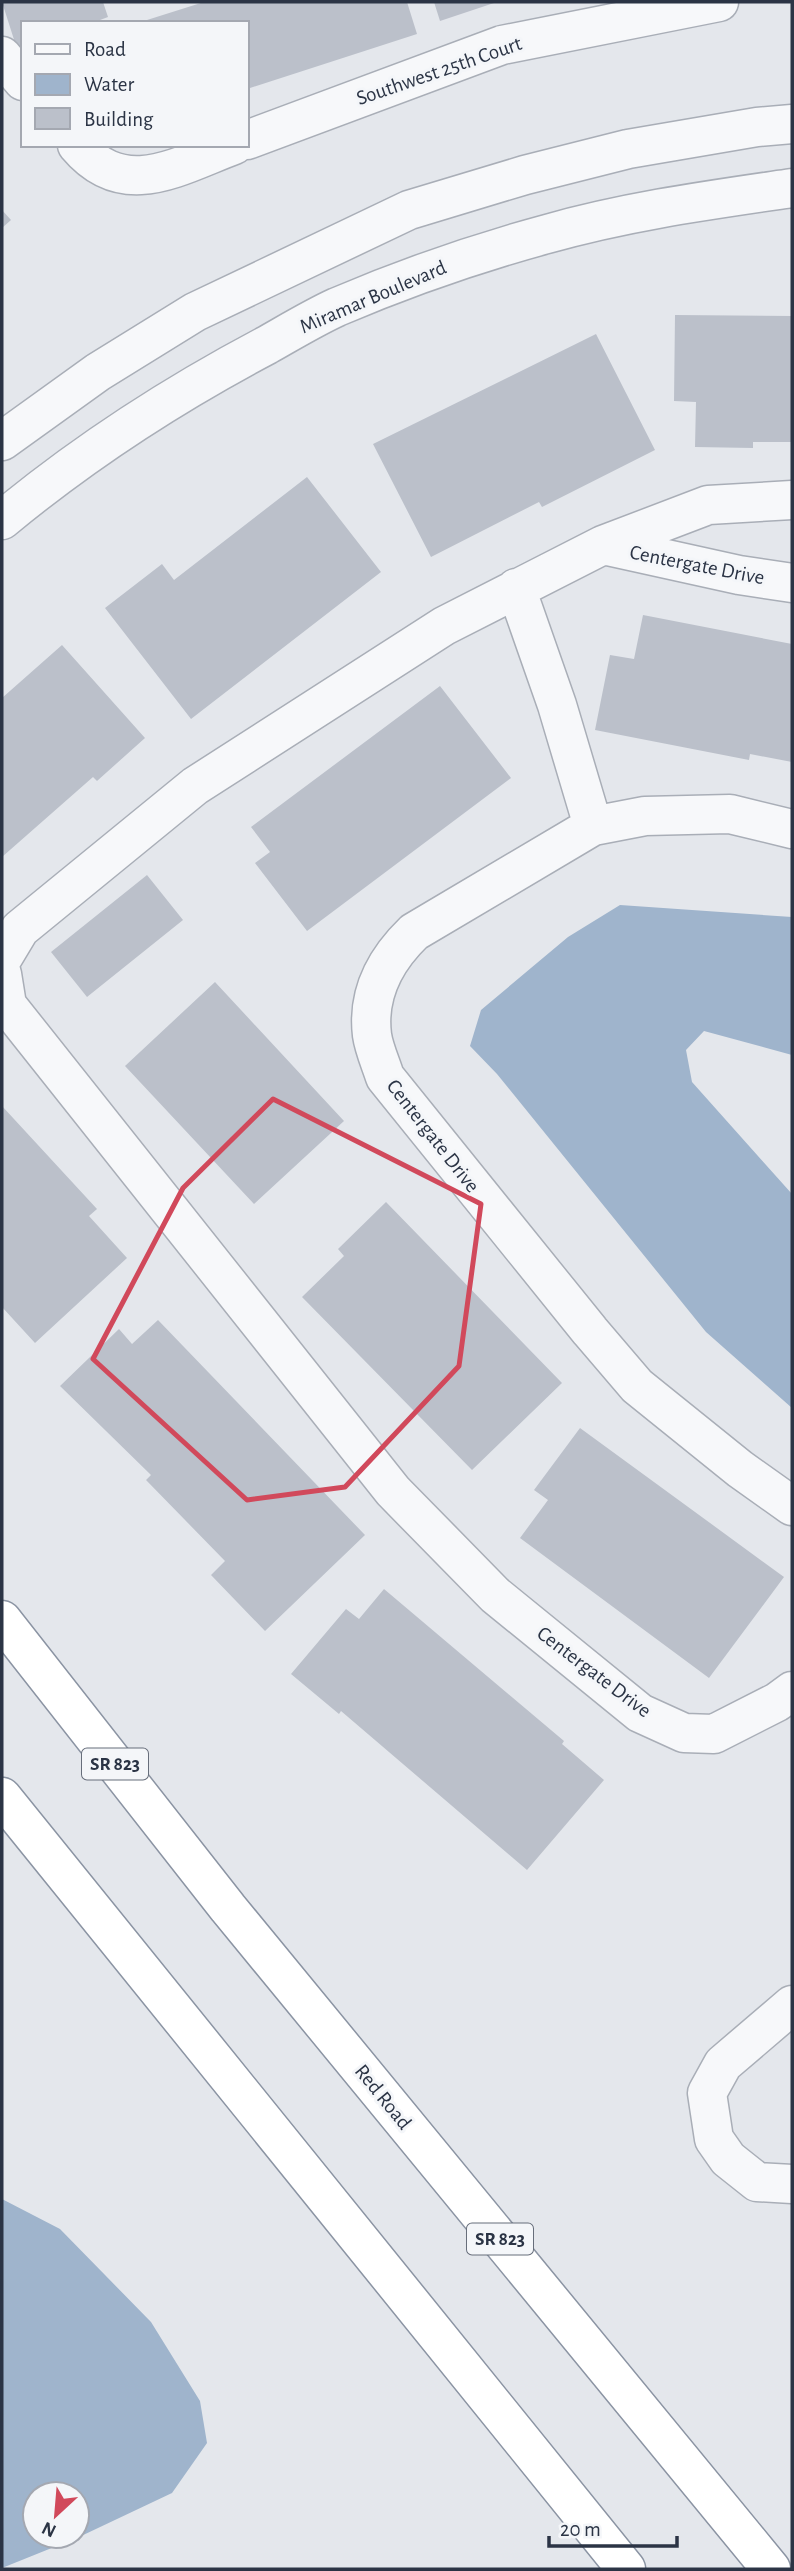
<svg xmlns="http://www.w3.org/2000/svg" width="794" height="2571" viewBox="0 0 794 2571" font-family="'Alegreya Sans',sans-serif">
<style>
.water{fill:#9fb4cc;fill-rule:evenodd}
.building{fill:#bbc0ca}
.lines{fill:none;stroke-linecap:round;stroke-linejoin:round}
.minor-casing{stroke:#a9aeb7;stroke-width:41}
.tertiary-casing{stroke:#a9aeb7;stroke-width:41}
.trunk-casing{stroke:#8b94a3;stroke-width:41}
.minor{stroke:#f7f8fa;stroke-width:38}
.tertiary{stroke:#f7f8fa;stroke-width:38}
.trunk{stroke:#fff;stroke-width:38}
.marked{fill:none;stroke:#d1495b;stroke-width:5;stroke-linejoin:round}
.labels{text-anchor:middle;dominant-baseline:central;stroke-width:6;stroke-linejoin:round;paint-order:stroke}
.shield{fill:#f4f6f9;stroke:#676e7b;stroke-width:2}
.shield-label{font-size:19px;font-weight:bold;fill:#2b3445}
.street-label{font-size:21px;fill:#2b3445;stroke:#f4f6f9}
</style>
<rect width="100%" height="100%" fill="#e4e7ec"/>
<path class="water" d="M620,905l172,12v138l-88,-24 -18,19 6,32 100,112v214l-86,-76 -209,-258 -27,-28 11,-36 87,-73z
M2,2199l58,30 91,93 49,79 7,42 -35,50 -93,44 -77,31zM35,2494h42v42h-42z"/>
<path class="building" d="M2,2h101l5,15 -16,6h-69v24l-6,2z
M204,2h203l10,32 -170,55v-66h-99l-1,-3z
M434,2h63l-57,19z
M2,210l9,10 -9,8z
M675,315l117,1v126h-39v6l-58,-1 1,-45 -22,-1z
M596,334l59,116 -113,57 -3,-5 -108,55 -58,-113z
M307,477l74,95 -190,147 -86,-111 57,-44 12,16z
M643,615l149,29v118l-42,-8 -1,6 -154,-30 15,-75 24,4z
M62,645l83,93 -48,43 -4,-4 -91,80v-159z
M440,686l71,92 -204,153 -52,-68 15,-11 -19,-25z
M147,875l36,45 -96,77 -36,-45z
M215,982l129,139 -90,83 -129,-138z
M2,1106l95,103 -8,7 38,42 -92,85 -33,-36z
M386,1202l176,181 -90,87 -170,-173 42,-41 -6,-7z
M158,1320l207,215 -100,96 -54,-56 14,-14 -79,-81 5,-5 -91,-89 59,-57 13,15z
M580,1428l204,149 -75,101 -189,-140 28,-38 -14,-10z
M384,1589l180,152 -2,3 42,36 -77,90 -186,-159 -2,3 -48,-40 55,-65 13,10z"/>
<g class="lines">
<g class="minor-casing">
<path id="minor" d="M2,56l21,25
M247,140l255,-95 217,-43
M77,145c47,56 101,21 157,0
M603,545l136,30 53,8
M516,588l41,117 36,121
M792,829l-62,-15 -85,2 -52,10 -179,106c-29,28 -47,62 -42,103 2,14 9,29 13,42l205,254 47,55 103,83 52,37
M2,959l18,-30 175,-143 249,-160 159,-81 105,-40 84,-5
M2,974l5,31 386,486 102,104 145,118 44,20 30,1 63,-32 15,-11
M792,2005l-69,59 -16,29 7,46 14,20 29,23 35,2"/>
</g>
<g class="tertiary-casing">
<path id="tertiary" d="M2,441l96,-69 97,-60 214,-102 116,-35 103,-26 129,-22 35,-3
M2,520c81,-67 172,-126 265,-175 23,-13 46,-27 70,-38 68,-29 140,-54 210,-73 81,-23 163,-34 245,-46"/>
</g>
<g class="trunk-casing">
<path id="trunk" d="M2,1620l226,288 543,661
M2,1797l624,772"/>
</g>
<use href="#minor" class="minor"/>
<use href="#tertiary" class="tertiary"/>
<use href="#trunk" class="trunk"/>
</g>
<path class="marked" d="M273,1099l208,105 -22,162 -114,121 -98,13 -154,-141 90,-171z"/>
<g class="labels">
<g class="shield">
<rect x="82" y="1748.5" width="66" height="31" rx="5"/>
<rect x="467" y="2223.5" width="66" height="31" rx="5"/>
</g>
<g class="shield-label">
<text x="115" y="1764">SR 823</text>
<text x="500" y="2239">SR 823</text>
</g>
<g class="street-label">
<text transform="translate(439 71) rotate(-19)">Southwest 25th Court</text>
<text transform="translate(373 297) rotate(-23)">Miramar Boulevard</text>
<text transform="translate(697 565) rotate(11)">Centergate Drive</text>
<text transform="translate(433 1136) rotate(52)">Centergate Drive</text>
<text transform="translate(594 1672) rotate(37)">Centergate Drive</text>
<text transform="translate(383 2097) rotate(51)">Red Road</text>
</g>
</g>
<rect width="794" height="2571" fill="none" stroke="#2b3445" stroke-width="7"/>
<rect x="21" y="21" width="228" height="126" fill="#f4f6f9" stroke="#a4a8b1" stroke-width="2"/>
<rect x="35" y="44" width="35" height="10" fill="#f7f8fa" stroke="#a4a8b1" stroke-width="2"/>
<text x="84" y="56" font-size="21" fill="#2b3445">Road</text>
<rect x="35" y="74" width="35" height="21" fill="#9fb4cc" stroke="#a4a8b1" stroke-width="2"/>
<text x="84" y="91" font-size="21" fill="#2b3445">Water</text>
<rect x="35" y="108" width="35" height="21" fill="#bbc0ca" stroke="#a4a8b1" stroke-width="2"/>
<text x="84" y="126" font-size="21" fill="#2b3445">Building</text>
<g transform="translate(56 2515) rotate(206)"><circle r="33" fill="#f4f6f9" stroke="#a4a8b1" stroke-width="2"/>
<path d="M0-5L12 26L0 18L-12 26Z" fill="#d1495b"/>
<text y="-10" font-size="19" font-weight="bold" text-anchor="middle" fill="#2b3445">N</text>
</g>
<path d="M549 2536v10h128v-10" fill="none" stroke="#2b3445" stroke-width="3.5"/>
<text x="560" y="2536" font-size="21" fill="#2b3445" stroke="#f4f6f9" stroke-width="5" paint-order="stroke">20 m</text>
</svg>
